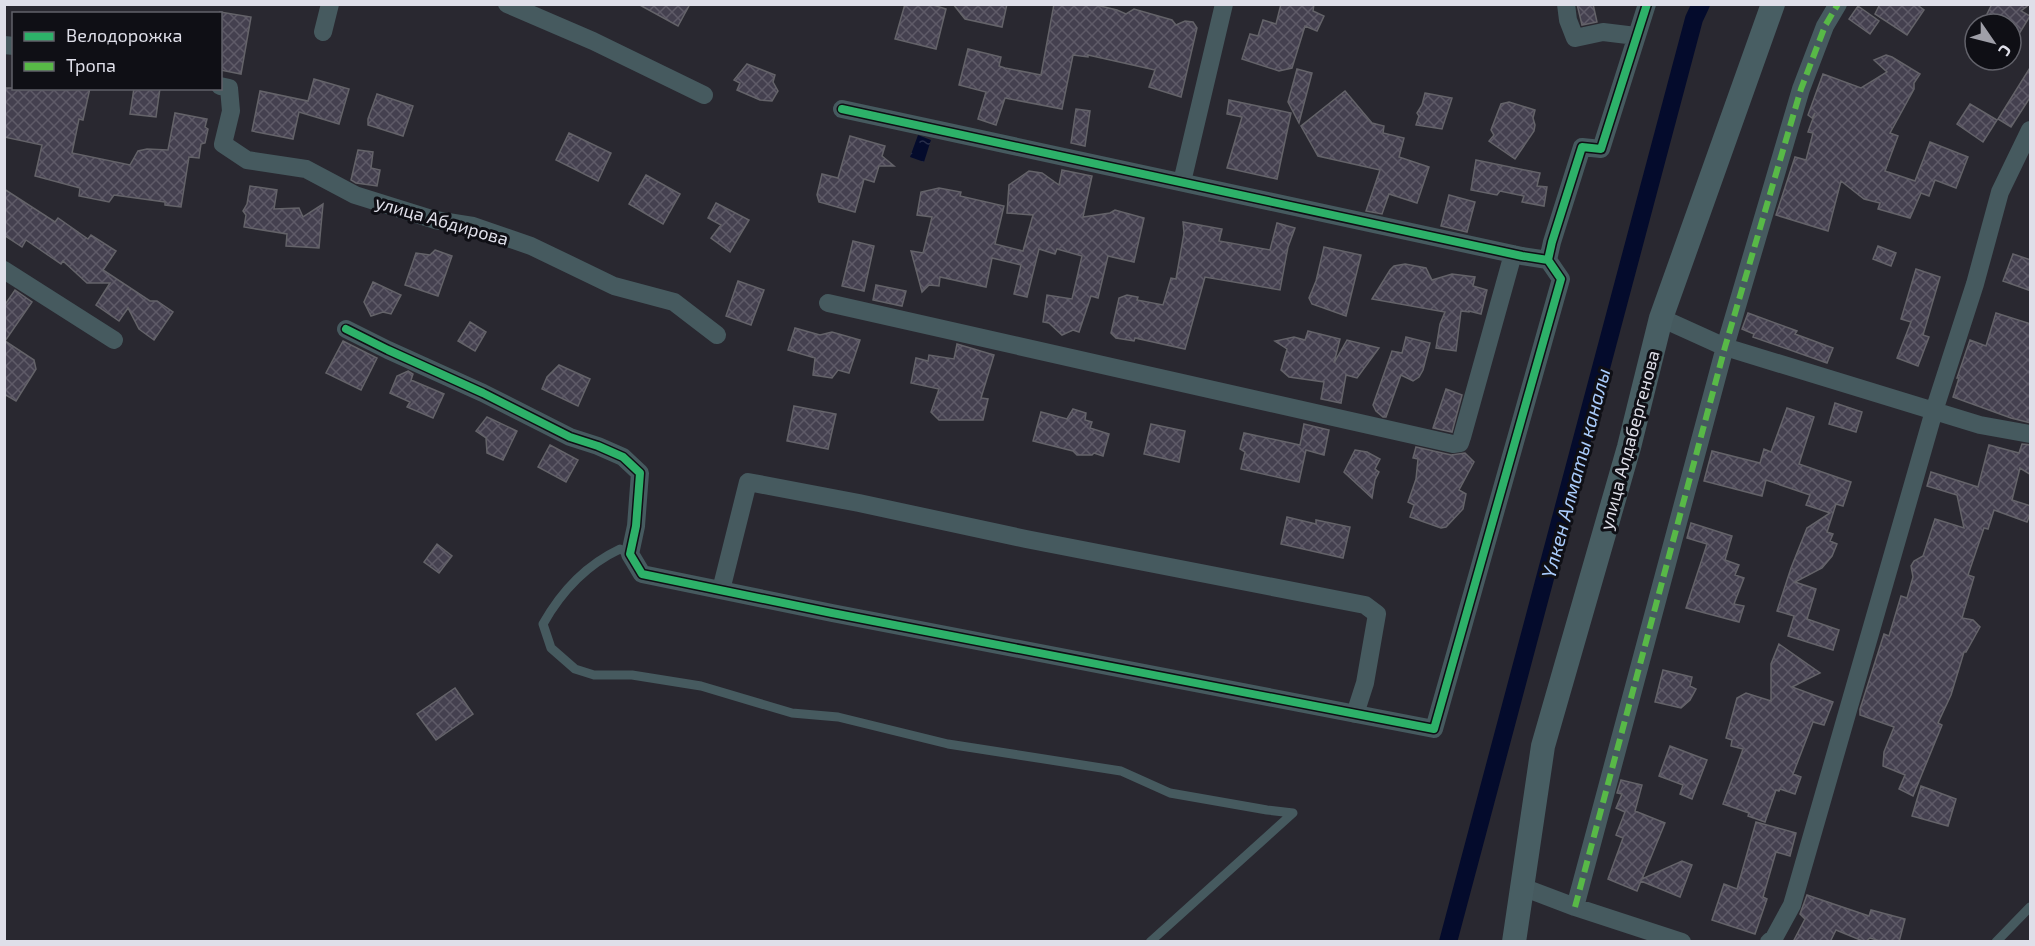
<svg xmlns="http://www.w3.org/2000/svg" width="2035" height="946" viewBox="0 0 2035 946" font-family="'Exo 2',sans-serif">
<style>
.water{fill:url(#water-ripples)}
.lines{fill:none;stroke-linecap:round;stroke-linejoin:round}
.canal{stroke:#040b2c;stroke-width:18}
.building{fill:url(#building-cross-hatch);stroke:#646369;stroke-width:1.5}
.service{stroke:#465a5f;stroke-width:9}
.minor{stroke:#465a5f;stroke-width:18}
.secondary{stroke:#485e63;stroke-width:24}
.quiet{stroke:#58b947;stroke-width:6;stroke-dasharray:12 6;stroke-linecap:butt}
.cycleway-casing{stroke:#0f0f15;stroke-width:11}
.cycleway{stroke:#2db169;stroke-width:8}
.labels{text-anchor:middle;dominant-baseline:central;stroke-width:6;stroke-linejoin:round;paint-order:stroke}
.street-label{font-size:18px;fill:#dfdfe9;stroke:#0f0f15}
.water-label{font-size:20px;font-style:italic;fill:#aaccfc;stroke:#0f0f15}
</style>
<defs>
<pattern id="water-ripples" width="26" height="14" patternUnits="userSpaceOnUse" patternTransform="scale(1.5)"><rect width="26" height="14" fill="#040b2c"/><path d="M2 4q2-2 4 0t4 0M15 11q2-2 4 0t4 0" fill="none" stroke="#282e4b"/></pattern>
<pattern id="building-cross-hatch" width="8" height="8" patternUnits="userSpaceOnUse" patternTransform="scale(1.5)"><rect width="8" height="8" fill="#44404f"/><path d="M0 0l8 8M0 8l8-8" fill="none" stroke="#5f5b68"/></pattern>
</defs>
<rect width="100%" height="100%" fill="#292830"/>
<path class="water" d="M918,135l13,5 -7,22 -14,-5z"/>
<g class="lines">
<path class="canal" d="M1448,942l246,-923 7,-15"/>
</g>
<path class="building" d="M638,4h52l-12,22z
M905,4h25l16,5 -10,40 -41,-10z
M953,4h54l-5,23 -37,-8z
M1054,4h38l25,6 9,4 8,-5 38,11 4,5 9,-4 8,1 4,6 -16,69 -32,-10 6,-17 -67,-15v2l-15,-2 -11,54 -57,-11 -9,27 -18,-6 8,-27 -27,-7 9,-36 33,8 -2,9 6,2 36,7z
M1281,4h33l-1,7 11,5 -7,15 -12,-5 -13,42 -13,3 -37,-12 8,-25 8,2 5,-16 13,4z
M1577,4h16l4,18 -15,3z
M1880,4h36l8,6 -17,25 -32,-21z
M1992,4h38l-9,7 9,5 -11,18 -8,-5v-5h-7l-17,-10z
M1858,6l21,15 -9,13 -21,-15z
M220,12l31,5 -10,57 -21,-4z
M1886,55l6,2 28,17 -6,9v6l-24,44 8,3 -13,35 30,10 15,-39 38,15 -12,31 -21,-8 -6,16 -8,-3 -11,25 -32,-9 2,-6 -16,-4 -23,-18 -13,50 -52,-16 19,-58 11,3 7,-27 -5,-1 7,-19 -3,5 -4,-3 15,-41 38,14 26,-16 -13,-12z
M747,64l28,11 -2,7 5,9 -6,10 -12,-1 -23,-10 3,-7 -6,-3z
M2031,66v30l-20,31 -13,-8z
M1297,69l15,4 -13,50 -11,-21z
M314,79l35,10 -10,35 -40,-12 -6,27 -41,-8 8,-40 48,10z
M4,88h86l-7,32 -4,-1 -7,34 58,12 8,-14 9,-2 21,1 7,-37 32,6 -2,8 3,2 -3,14 -4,1 -2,14 -10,-1 -8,50 -16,-2v-3l-51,-7 -5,7 -30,-6 1,-8 -45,-12 7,-31 -38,-8z
M134,88h26l-4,29 -26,-3z
M1345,91l27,32 12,3 -1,7 21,5 -5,19 30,10 -12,36 -28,-9 -7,20 -16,-3 14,-41 -62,-14 -17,-30z
M1425,93l27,5 -10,31 -26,-4 3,-9 -2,-3 5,-8z
M377,94l36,12 -10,30 -35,-11v-6z
M1229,100l62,13 -14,66 -50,-11 15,-51 -15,-3z
M1509,102l26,8 -2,8 2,7 -1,6 -19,28 -26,-18 5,-6 -3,-5 10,-26z
M1970,104l27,16 -14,22 -26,-18z
M1076,109l14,2 -5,35 -14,-3z
M569,133l42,20 -13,28 -42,-21z
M850,136l35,10 -3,10 12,10h-15l-5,16 -10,-3 -9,33 -36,-10 -2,-7 5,-21 16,4z
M358,150l15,2 -2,16 9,2 -3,16 -21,-3 -5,-3z
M1476,160l64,13 -3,13 10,1 -3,19 -22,-4 2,-6 -24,-5 -3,4 -26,-5z
M1062,170l30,6 -9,41 27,-4 5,-3 29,8 -10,44 -26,-6 -10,42 -7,-2 -12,36 -6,-2 -11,5 -13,-12 -6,-1 4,-27 25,4 10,-43 -25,-7 -2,5 -16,-5 -12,48 -13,-3 7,-29 -29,-7 -6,29 -46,-10 -1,9 -10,-1 -7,7 -11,-41 12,2 9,-36 -15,-2 4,-23 18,-4 22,4 -1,4 44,10 -9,38 28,7 10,-36 -26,-2 2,-28 20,-14 13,2 17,12z
M646,175l34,19 -17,30 -34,-20z
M250,186l27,4 -3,19 25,-1 4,9 20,-13 -4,44 -33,-2 1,-12 -43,-7 2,-12 -3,-4 4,-7z
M4,189l51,33 3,-4 30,21 3,-4 25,16 -13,19 47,31h7l16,11 -19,28 -15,-11 -11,-21 -9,13 -23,-16 14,-22h-23l-24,-22 -2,3 -35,-24 -4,7 -18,-12z
M1449,195l26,7 -8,30 -26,-6z
M716,203l33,17 -19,32 -19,-14 10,-13 -13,-7z
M1183,222l39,7 -3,12 51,9 7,-27 18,5 -7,19 -8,43 -75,-13 -20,72 -50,-11 -1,3 -18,-3 -5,-5 8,-35 8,-3 11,2 -1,3 26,5 8,-27 5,1 8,-46z
M853,241l21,5 -10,45 -22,-5z
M1878,246l18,7 -5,13 -18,-7z
M1324,247l37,8 -15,61 -34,-12 -3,-6 7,-17z
M435,250l17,6 -14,40 -33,-11 11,-32 14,2z
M2013,254l18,6v31l-28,-10z
M1405,264l21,4 6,12 20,-6 23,3 -2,9 14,4 -6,24 -12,-3v1l-8,-1 -5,40 -20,-3 4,-24 5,-12 -73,-13 18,-29 4,-4z
M1916,269l24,8 -17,58 6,2 -11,29 -21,-8 14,-36 -10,-3z
M738,281l26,9 -13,35 -25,-9z
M373,282l28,13 -10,19 -8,-2 -12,4 -7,-14z
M876,285l30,6 -4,15 -29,-6z
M15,290l17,12 -27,39 29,19 2,9 -20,32 -12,-7v-88z
M1748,313l49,18 -2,3 38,14 -6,15 -74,-26 1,-3 -12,-5z
M1996,313l35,11v99l-20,-5 -58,-21 6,-19h-2l13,-38 16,6z
M470,322l16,10 -11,19 -17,-10z
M795,328l25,7 12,-3 28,8 -11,33 -11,-3 -6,8 -19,-3 2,-17 -27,-8z
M1308,331l32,8 -6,24 13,-23 32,8 -22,30 -11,-3 -5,28 -20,-4 3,-17 -35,-5 -8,-7 6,-21 -12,-8 19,-4 11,3z
M1406,337l24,6 -7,27 -4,7 -6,4 -12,-6 -15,42h-3l-7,-6 -3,-6 19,-54 10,2z
M343,341l34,17 -16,32 -35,-17z
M957,344l37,11 -13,43 7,1 -5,21h-44l-8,-8 8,-23 -28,-6 5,-25 12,3 1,-6 25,4z
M559,365l31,14 -12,27 -36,-17 5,-12z
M408,371l5,3 -2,6 33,14 -11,24 -26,-11 3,-5 -20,-9 7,-17z
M1446,389l16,6 -10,37 -19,-4z
M1835,403l27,9 -6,20 -27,-8z
M794,406l42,8 -8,35 -41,-8z
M1787,408l27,9 -15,47 52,18 -8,24 -7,-2 -9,28 6,2 -3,7 7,3 -5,12 -10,12 -27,14 21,7 -9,30 32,11 -6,20 -45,-14 6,-20 -17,-5 14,-43 16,-40 23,-15 -24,-8 4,-10 -44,-15 -4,16 -58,-15 8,-30 48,12 4,-14 7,3z
M1073,409l13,4 -1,7 7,2 -2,6 19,6 -6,22 -9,-3 -2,2h-15l-4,-4 -40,-10 8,-29 26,7z
M487,417l30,14 -14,29 -16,-7 -1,-15 -10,-7z
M1151,424l34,7 -6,31 -35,-8z
M1304,424l25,6 -5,25 -18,-5 -7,32 -58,-13 4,-17 -5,-3 4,-16 56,12z
M2022,444l9,1v30l-11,-7 -8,32 19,6v6l-4,10 -33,-12 -6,19 -4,-1 -16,47 6,2 -12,41 11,2 7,7 -14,25h-2l-13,43 -13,28 4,2 -29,71 -14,-7 6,-14 -22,-9 1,-14 10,-25 -34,-12v-6l24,-75 5,2 12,-40 6,2 6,-21 -2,-11 3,-5 9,-5 12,-37 29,9 -7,-33 -30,-9 4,-14 47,15 11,-42 30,8z
M550,445l28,15 -12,22 -28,-15z
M1416,447l35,8 14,-2 9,9 -15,28 7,4 -3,15 -17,18 -5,1 -31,-11 4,-12 -6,-3 8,-23 2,-20 -5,-1z
M1355,450l12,2 13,7 -5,10 4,3 -4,8 -3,18 -28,-26z
M1287,517l29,7v-4l34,7 -7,31 -62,-14z
M1691,523l41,13 -7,24 14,5 -4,10 9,3 -10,26 10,2 -5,16 -53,-14 21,-64 -20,-6z
M437,544l15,12 -13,17 -15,-11z
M1779,644l41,29 -28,14 41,15 -9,23 -11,-3 -20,52 8,3 -6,17 -15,-5 -1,2 -3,-1 -11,32 -17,-6 1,-3 -26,-9 20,-55 -12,-3 1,-6 -6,-2 11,-40 9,-5 25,8v-37z
M1663,670l29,7 -2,9 6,3 -6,11 -9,8 -26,-6z
M455,688l18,26 -37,26 -19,-26z
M1670,746l37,14 -15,39 -12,-5 3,-9 -24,-9z
M1621,780l21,5 -7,26 30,12 -23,56 40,-18 10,4 -12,32 -39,-16 -4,10 -29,-12 15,-41 -7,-3 9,-23 -9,-4 6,-14 -5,-1z
M1921,786l35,13 -8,27 -36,-10z
M1756,822l40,11 -6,23 -14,-4 -13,45 4,2 -12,35 -43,-14 12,-36 13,5z
M1807,895l62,21 2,-6 34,9 -6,23h-15l-14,-4 -5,4 -29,-12 -6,12h-37l12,-23 -5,-5z"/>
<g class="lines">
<path class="service" d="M630,554l-10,-5c-34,16 -59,43 -77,75l8,24 24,21 19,6h38l69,11 91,27 46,4 110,27 173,27 49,22 97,17 26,3 -143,129
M1996,942l34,-35"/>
<path class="minor" d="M507,4l86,37 111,54
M1566,4l2,16 7,18 28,-6 33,4
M323,32l7,-28
M4,45l10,1
M220,86l9,2 2,23 -8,33 24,16 59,9 49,26 80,25 38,6 58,20 83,40 60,16 43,33
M842,109l680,147 26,4 4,-18 30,-95 19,2 46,-145
M1182,182l42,-178
M4,270l110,70
M828,303l625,141 7,-1 2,-6 51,-183
M1661,318l64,29 255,78 50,9
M346,329l42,21 95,43 87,44 28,9 25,11 17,16 -4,53 -6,28 12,20 190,39 602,116 127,-450 -13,-19
M721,590l27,-108 111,21 167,36 339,66 12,9 -12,69 -10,31
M1522,887l53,20 107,35
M1575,907l150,-560 76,-258 24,-63 13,-22
M1769,942l5,-4 18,-33 142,-494 41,-127 25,-92 30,-62"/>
<path class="secondary" d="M1514,942l29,-196 86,-299 32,-129 112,-314"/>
<path class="quiet" d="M1575,907l150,-560 76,-258 24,-63 13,-22"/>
<g class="cycleway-casing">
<path id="cycleway" d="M842,109l680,147 26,4 4,-18 30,-95 19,2 46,-145
M346,329l42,21 95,43 87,44 28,9 25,11 17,16 -4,53 -6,28 12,20 190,39 602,116 127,-450 -13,-19"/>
</g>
<use href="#cycleway" class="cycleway"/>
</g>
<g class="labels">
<g class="street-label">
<text transform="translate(442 220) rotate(16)">улица Абдирова</text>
<text transform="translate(1629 440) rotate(-75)">улица Алдабергенова</text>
</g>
<g class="water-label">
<text transform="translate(1575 473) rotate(-75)">Үлкен Алматы каналы</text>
</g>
</g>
<rect width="2035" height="946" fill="none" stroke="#dfdfe9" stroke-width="12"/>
<rect x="12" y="12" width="210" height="78" fill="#0f0f15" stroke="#62626a" stroke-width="1.5"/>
<rect x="24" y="32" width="30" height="9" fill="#2db169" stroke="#62626a" stroke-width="1.5"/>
<text x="66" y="42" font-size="18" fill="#dfdfe9">Велодорожка</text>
<rect x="24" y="62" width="30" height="9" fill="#58b947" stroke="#62626a" stroke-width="1.5"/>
<text x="66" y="72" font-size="18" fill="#dfdfe9">Тропа</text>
<g transform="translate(1993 42) rotate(125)"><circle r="28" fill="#0f0f15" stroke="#62626a" stroke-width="1.5"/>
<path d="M0-4.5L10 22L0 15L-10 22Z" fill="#9f9fa8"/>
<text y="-9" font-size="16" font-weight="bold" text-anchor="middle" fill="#dfdfe9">С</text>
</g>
</svg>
